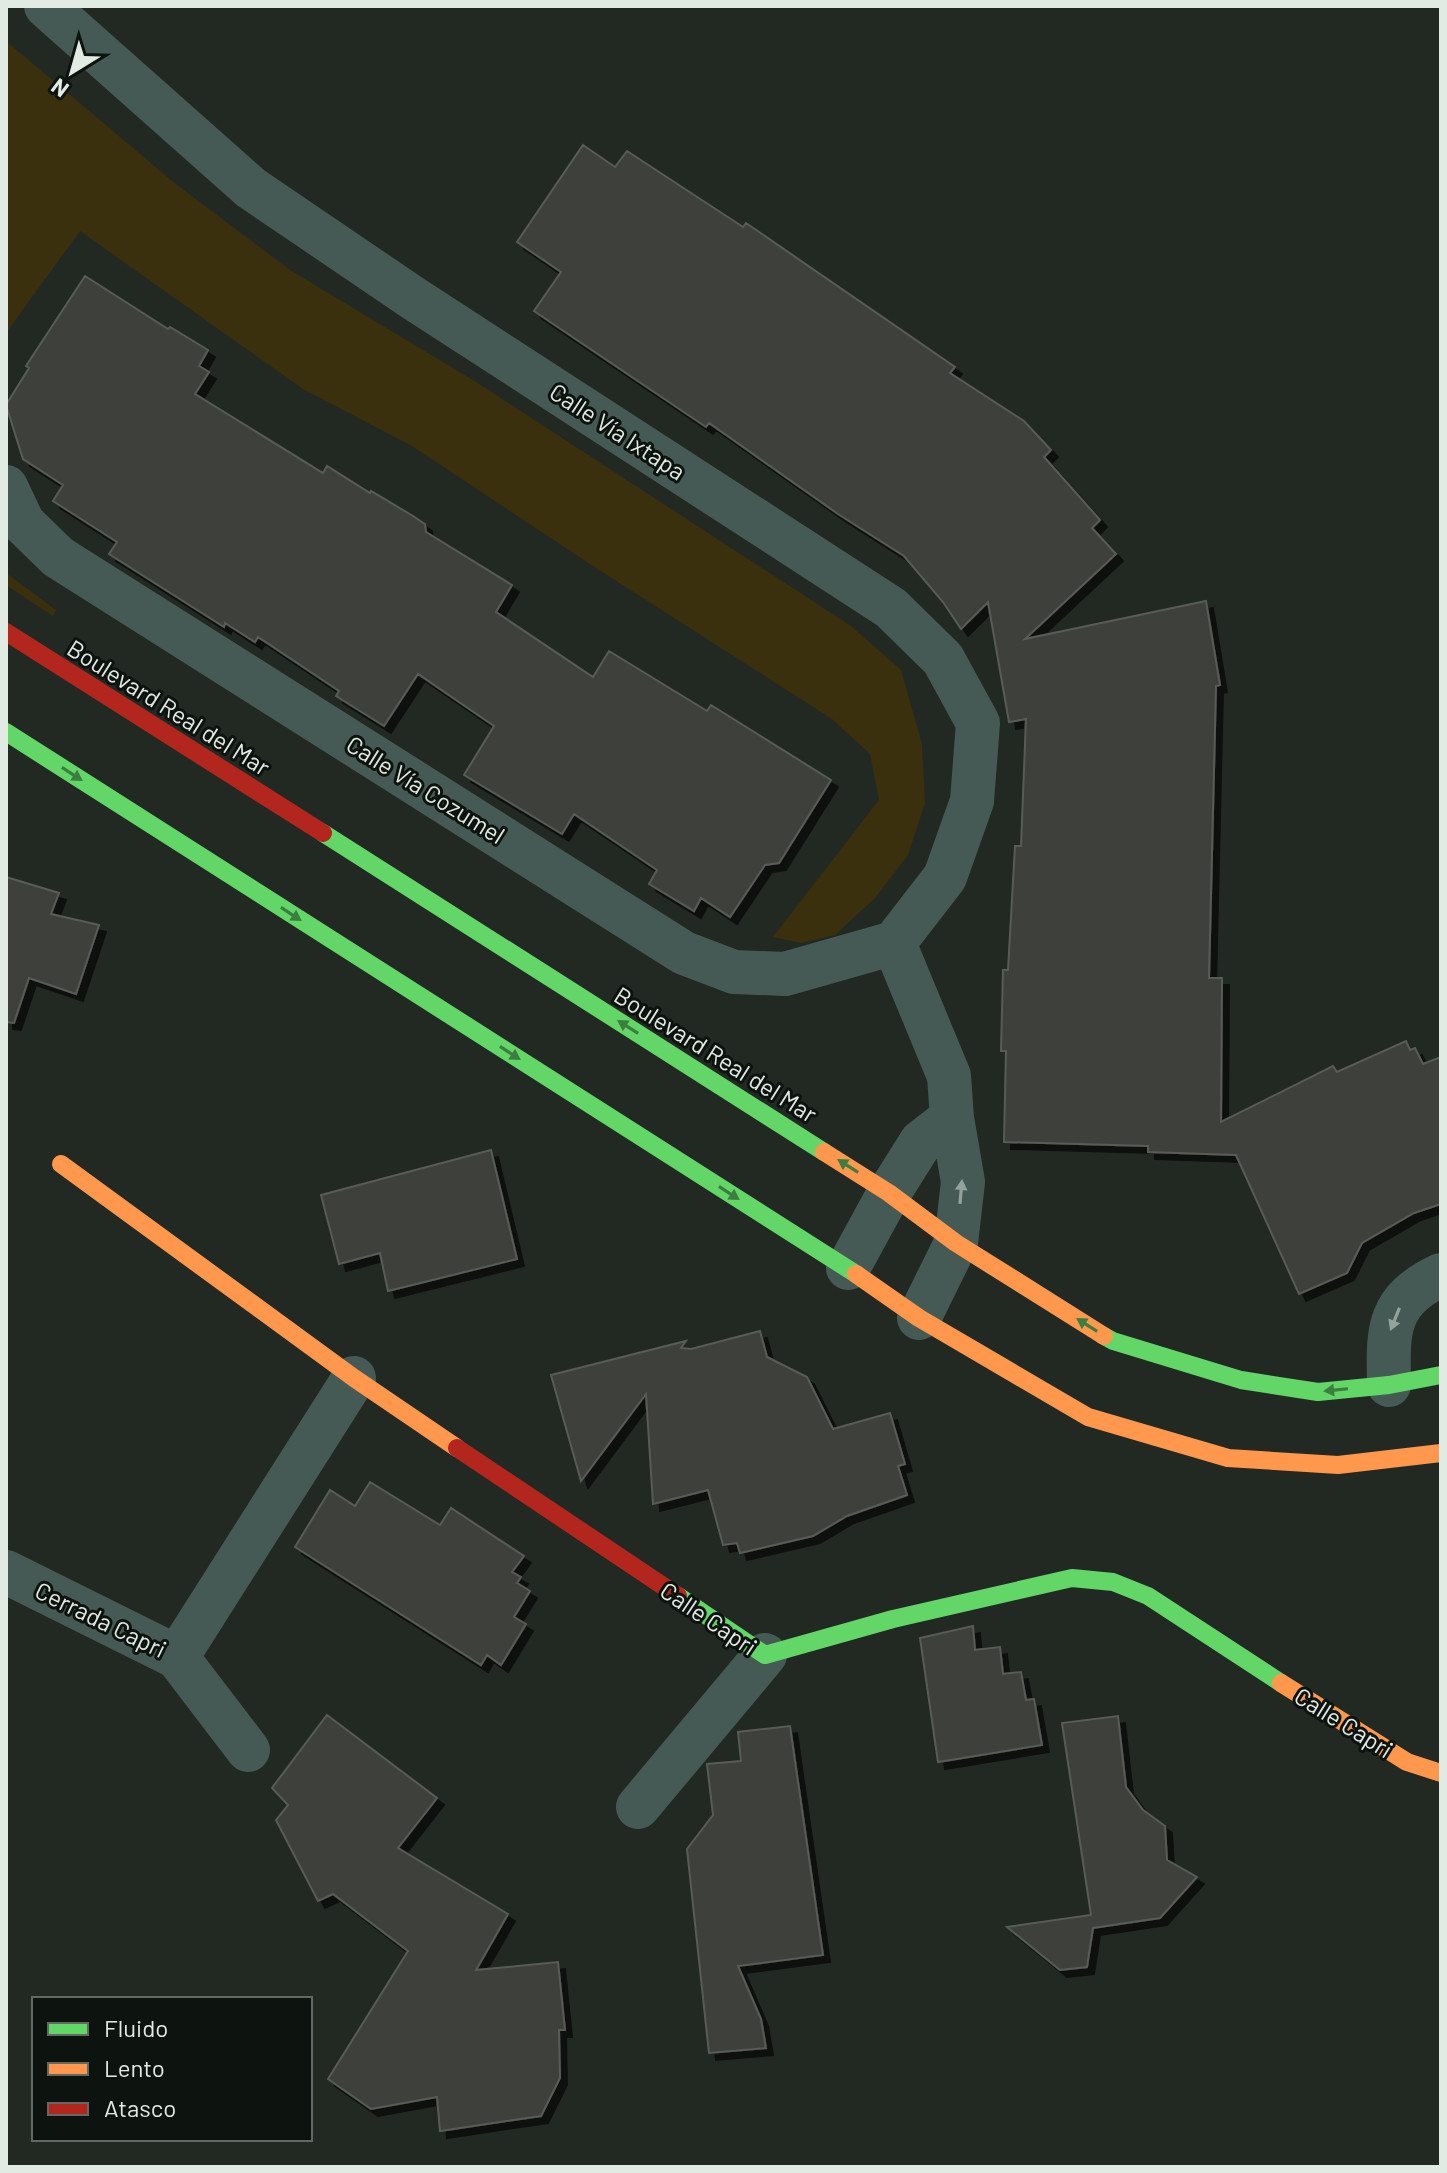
<svg xmlns="http://www.w3.org/2000/svg" width="1447" height="2173" viewBox="0 0 1447 2173" font-family="Barlow,sans-serif">
<style>
.green{fill:#3a300d}
.building{fill:#3c403a;stroke:#585c56;stroke-width:2;filter:url(#shadow)}
.lines{fill:none;stroke-linecap:round;stroke-linejoin:round}
.street{stroke:#465a55;stroke-width:44}
.fast{stroke:#63d668;stroke-width:18}
.slow{stroke:#ff974d;stroke-width:18}
.jam{stroke:#b3261e;stroke-width:18}
.oneway{fill:#3c7e40}
.oneway2{fill:#94a29c}
.labels{text-anchor:middle;dominant-baseline:central;stroke-width:6;stroke-linejoin:round;paint-order:stroke}
.street-label{font-size:24px;fill:#e2ebe3;stroke:#0d130e}
</style>
<defs>
<filter id="shadow"><feDropShadow dx="7" dy="7" stdDeviation="0" flood-color="#0009"/></filter>
</defs>
<rect width="100%" height="100%" fill="#222923"/>
<path class="green" d="M6,41l171,144 113,85 183,110 378,246 50,44 21,74 3,59 -17,52 -33,43 -40,37 -34,8 -28,-6 106,-137 -9,-46 -38,-35 -239,-153 -181,-120 -109,-57 -223,-158 -74,102z
M6,573l50,37 -3,6 -47,-31z"/>
<path class="building" d="M583,145l32,22 12,-16 116,76 3,-4 209,144 -5,6 74,48 27,29 -7,7 56,63 -8,8 24,26 -91,85 181,-38 14,84 -4,1 -7,292h13l-1,144 112,-56 4,6 69,-31 4,9 5,-2 8,16 18,-7v147l-27,9 -52,30 -15,30 -48,21 -63,-139 -88,-3v-6l-144,-4 2,-91h-5l2,-81h5l7,-124h6l5,-127 -17,3 -21,-120 -27,27 -18,-27 -39,-46 -66,-42 -129,-91 -3,4 -172,-116 27,-39 -44,-30z
M85,276l83,53 2,-2 38,23 -9,16 10,6 -14,22 128,79 4,-7 43,27 1,-2 42,25 12,8 1,8 86,53 -16,27 97,65 16,-26 98,60 4,-6 120,75 -52,83 -14,2 -35,52 -29,-19 -7,13 -45,-27 8,-14 -83,-56 -12,20 -98,-59 30,-49 -76,-52 -34,52 -48,-30 3,-5 -81,-54 -3,5 -30,-19 -1,4 -115,-73 8,-12 -64,-41 10,-16 -40,-26 -17,-54 23,-37 -3,-2z
M6,877l53,16 -8,21 48,11 -23,69 -47,-16 -15,45 -8,-1z
M491,1150l26,109 -129,32 -8,-38 -41,11 -18,-69z
M760,1331l7,26 40,20 26,52 57,-16 15,51 -7,2 9,29 -60,21 -34,20 -73,17 -3,-10 -14,2 -15,-55 -55,14 -7,-110 -65,87 -30,-106 135,-34 -5,7 10,1z
M370,1482l70,43 11,-17 73,48 -12,16 9,5 -4,6 13,8 -16,26 12,7 -25,41 -14,-10 -6,10 -186,-118 35,-57 25,16z
M973,1626l2,24 25,-3 3,27 18,-2 5,28 8,-1 8,46 -104,17 -18,-124z
M327,1715l110,83 -39,50 110,66 -32,56 82,-8 7,68h-6l1,48 -19,38 -101,15 -3,-34 -66,12 -43,-30 80,-128 -75,-57 -15,7 -42,-81 12,-15 -16,-17z
M1118,1716l8,71 17,23 22,16 2,34 30,17 -37,41 -67,10 -6,39 -27,3 -53,-43 84,-12 -29,-192z
M790,1726l33,229 -85,11 23,53 5,29 -57,5 -22,-204 26,-34 -6,-51 34,-3 -3,-29z"/>
<g class="lines">
<path class="street" d="M46,6l205,182 162,110 478,310 52,51 35,64 -6,78 -27,76 -51,66
M6,487l17,36 35,34 626,396 50,19 51,2 109,-31
M894,943l55,133 3,42 11,64 -7,61 -37,75
M848,1268l41,-75 32,-51 31,-24
M1389,1385c-1,-55 -3,-84 52,-110
M6,1572l171,85 71,93
M177,1657l177,-279
M638,1807l127,-152"/>
<path class="fast" d="M6,732l850,542
M323,833l501,319
M1104,1336l9,5 128,39 77,12 71,-7 52,-10
M678,1596l87,59 128,-36 179,-41 41,4 35,14 133,87"/>
<path class="slow" d="M824,1152l65,41 67,50 148,93
M61,1164l293,214 103,70
M856,1274l63,44 169,99 140,41 110,7 103,-12
M1281,1683l126,79 34,11"/>
<path class="jam" d="M6,632l317,201
M457,1448l221,148"/>
</g>
<defs><path id="oneway-solid" d="M-6-.8H1V-3.2L6.5 0L1 3.2V.8H-6Z" transform="scale(2)"/></defs>
<g class="oneway">
<use href="#oneway-solid" transform="translate(72 774) rotate(33)"/>
<use href="#oneway-solid" transform="translate(291 914) rotate(33)"/>
<use href="#oneway-solid" transform="translate(628 1027) rotate(-148)"/>
<use href="#oneway-solid" transform="translate(510 1053) rotate(33)"/>
<use href="#oneway-solid" transform="translate(848 1166) rotate(-148)"/>
<use href="#oneway-solid" transform="translate(729 1193) rotate(33)"/>
<use href="#oneway-solid" transform="translate(1087 1325) rotate(-148)"/>
<use href="#oneway-solid" transform="translate(1336 1390) rotate(174)"/>
</g>
<g class="oneway2">
<use href="#oneway-solid" transform="translate(961 1192) rotate(-85)"/>
<use href="#oneway-solid" transform="translate(1395 1319) rotate(112)"/>
</g>
<g class="labels">
<g class="street-label">
<text transform="translate(618 431) rotate(33)">Calle Vía Ixtapa</text>
<text transform="translate(169 707) rotate(32)">Boulevard Real del Mar</text>
<text transform="translate(426 789) rotate(32)">Calle Vía Cozumel</text>
<text transform="translate(716 1054) rotate(32)">Boulevard Real del Mar</text>
<text transform="translate(709 1618) rotate(34)">Calle Capri</text>
<text transform="translate(101 1619) rotate(26)">Cerrada Capri</text>
<text transform="translate(1344 1722) rotate(32)">Calle Capri</text>
</g>
</g>
<rect width="1447" height="2173" fill="none" stroke="#e2ebe3" stroke-width="16"/>
<rect x="32" y="1997" width="280" height="144" fill="#0d130e" stroke="#626963" stroke-width="2"/>
<rect x="48" y="2023" width="40" height="12" fill="#63d668" stroke="#626963" stroke-width="2"/>
<text x="104" y="2037" font-size="24" fill="#e2ebe3">Fluido</text>
<rect x="48" y="2063" width="40" height="12" fill="#ff974d" stroke="#626963" stroke-width="2"/>
<text x="104" y="2077" font-size="24" fill="#e2ebe3">Lento</text>
<rect x="48" y="2103" width="40" height="12" fill="#b3261e" stroke="#626963" stroke-width="2"/>
<text x="104" y="2117" font-size="24" fill="#e2ebe3">Atasco</text>
<g transform="translate(72 72) rotate(217)" stroke="#0d130e" stroke-width="6" paint-order="stroke">
<path d="M0-6L14 30L0 20L-14 30Z" fill="#e2ebe3"/>
<text y="-12" font-size="22" font-weight="bold" text-anchor="middle" fill="#e2ebe3">N</text>
</g>
</svg>
